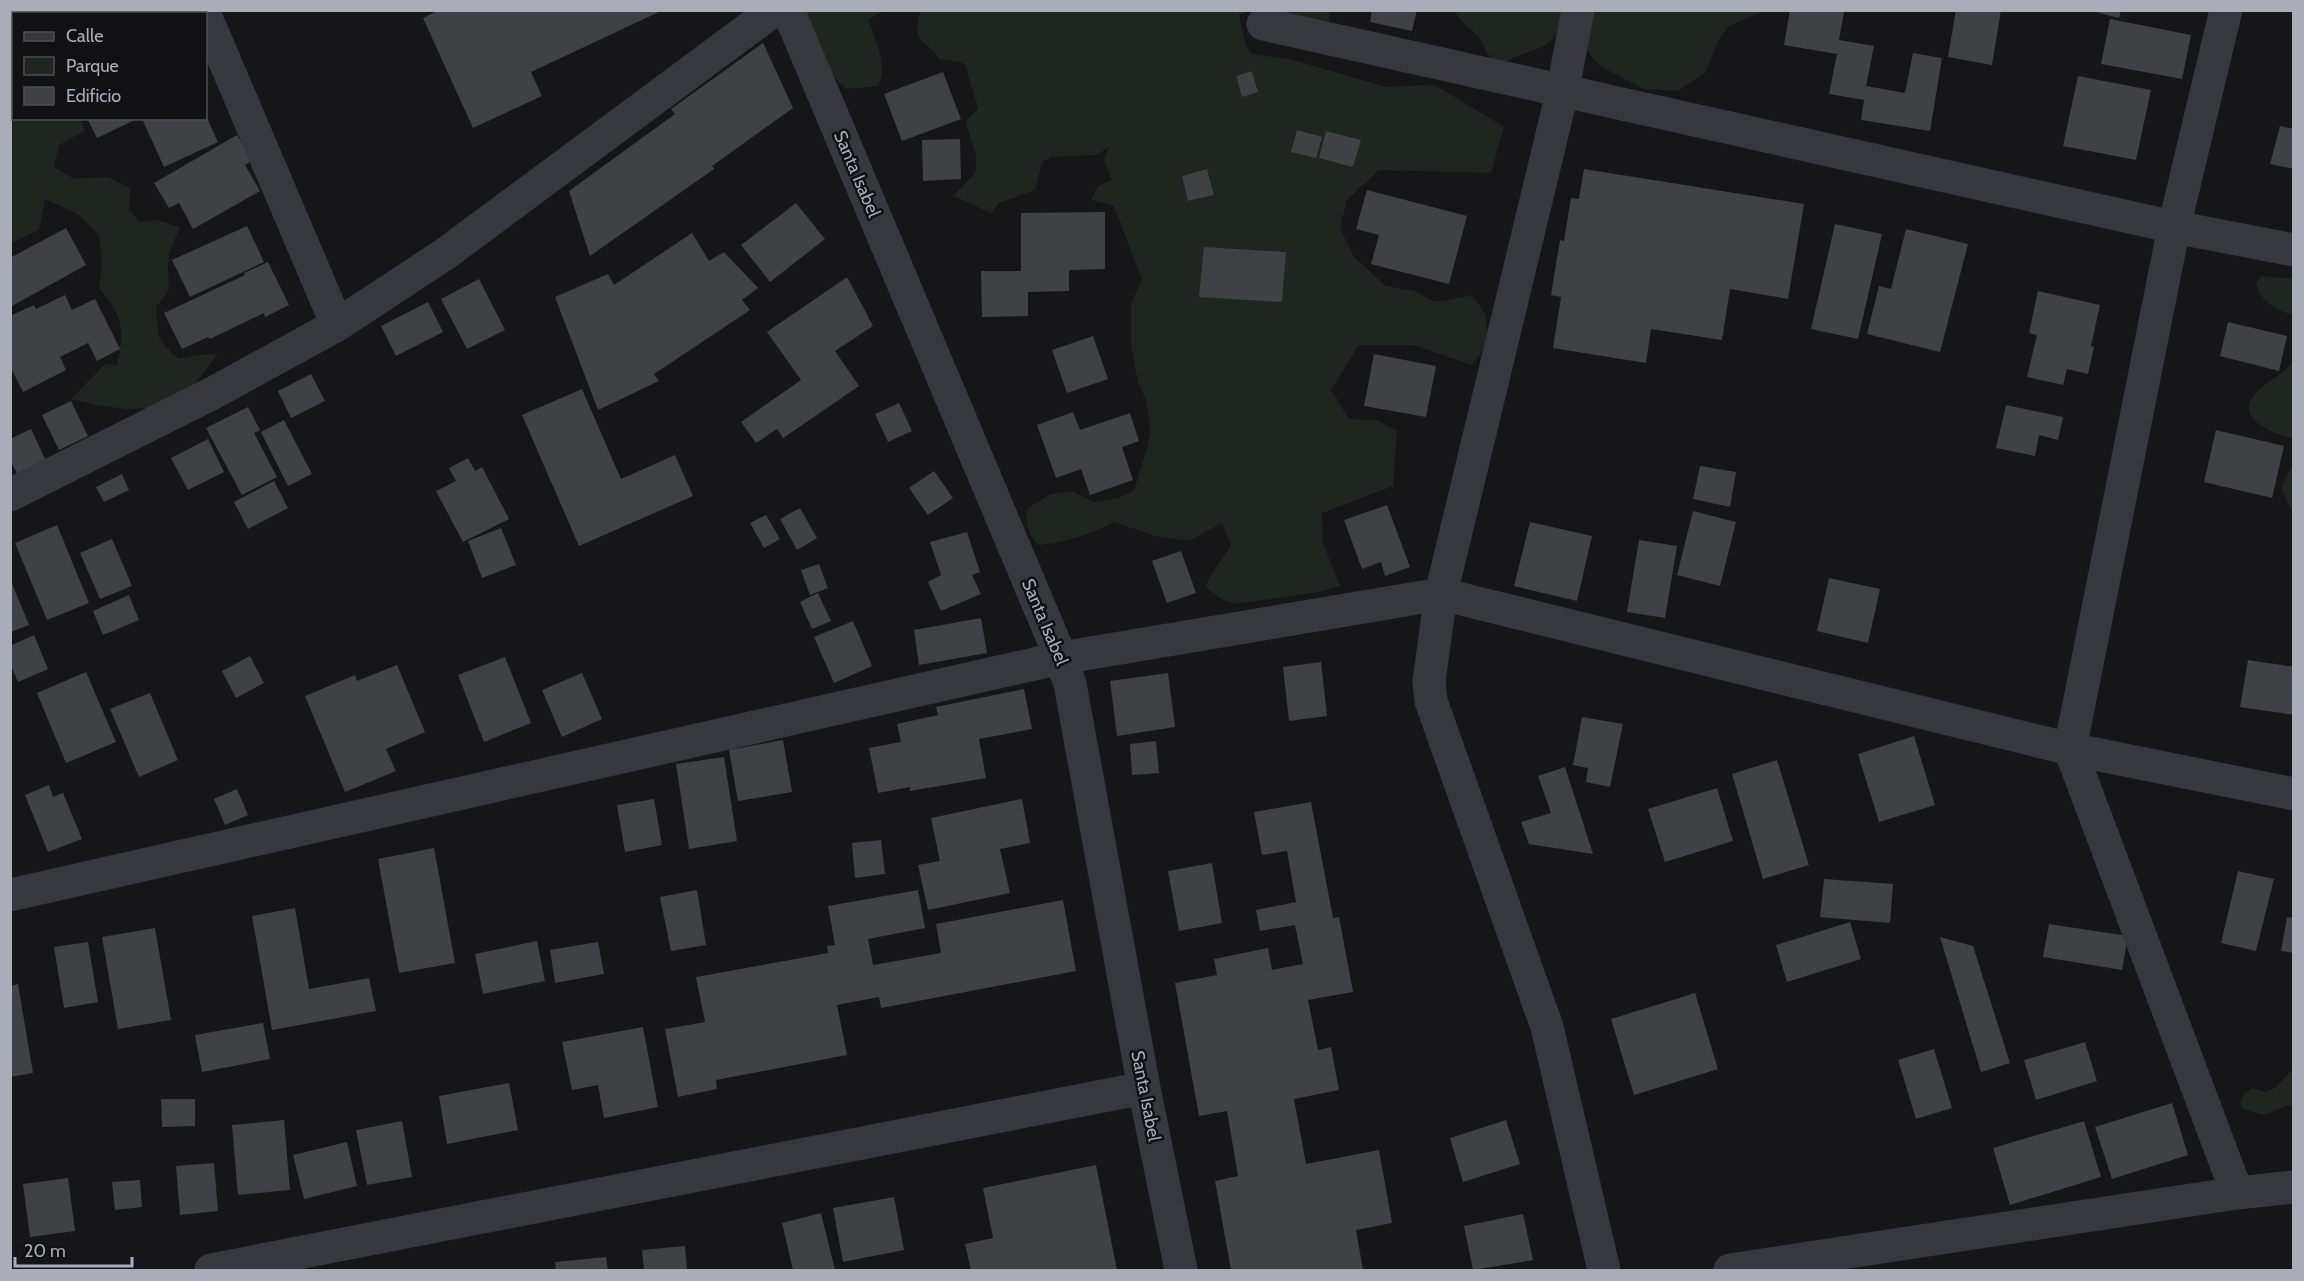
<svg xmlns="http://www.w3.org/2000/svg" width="2304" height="1281" viewBox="0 0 2304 1281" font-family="Cabin,sans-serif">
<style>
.green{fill:#1e261f;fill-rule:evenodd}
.building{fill:#404145}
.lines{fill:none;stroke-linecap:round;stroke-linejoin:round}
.minor{stroke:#37383d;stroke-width:33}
.labels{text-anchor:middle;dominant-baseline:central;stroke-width:5;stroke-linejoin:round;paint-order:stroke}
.street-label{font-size:18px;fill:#a8adb8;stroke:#111113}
</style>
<rect width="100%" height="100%" fill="#161618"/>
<path class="green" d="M10,11h22l3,2 -21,1v104l66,1 5,12 -26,14 -5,22 20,12 34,-2 22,11 -1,21 10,13 19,-2 22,8c-13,26 -13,34 -11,62l-13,17c2,28 0,33 23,52l19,-4 20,-1c-10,12 -21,30 -34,40 -34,24 -76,14 -113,5l34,-35 12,1c8,-36 6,-48 -18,-77l3,-24 -3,-28 -21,-22 -33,-15 -6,31 -28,13z
M804,11h79l-15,9c8,20 20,47 10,66l-32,3 -17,-17z
M920,11h328l-9,4 7,31 6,8 38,5 96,28 49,-2 69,42 -13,46 -112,-3 -32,30 -7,28 14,29 32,29 29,5 18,10h10l29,-6 13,19 4,27 -17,24 -59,-20h-54l-28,45 18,29 28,1 20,11 -4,55 -71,27 1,30 17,43 -16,5 -89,13 -14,-5 -15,-12c2,-11 18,-30 25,-41l-9,-23 -33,18 -33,-5 -42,-14c-25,13 -48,20 -76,23 -9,-11 -14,-23 -10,-37l23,-14 21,-3 22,11 25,-4 15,-8 13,-41 3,-20 -4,-29 -8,-18 -7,-37v-41l11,-24 -28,-74 -23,-6 7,-14 14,-6 -8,-20 5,-13 -13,8 -44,2 -10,5 -7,28 -36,13 -8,10 -38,-17 23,-24v-16l-9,-30v-7l11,-10 -12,-42 -5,-5 -22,-3c-17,-25 -26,-12 -19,-48zM1252,71l6,21 -16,4 -6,-20zM1207,169l7,26 -25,6 -7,-25z
M1277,11h52v11z
M1454,11h111c-8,46 -39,34 -69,57l-18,-32 -13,-11z
M1586,11h177l-34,15 -10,13 -13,33 -28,19 -34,-2 -44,-23 -11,-13 -4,-15z
M2261,276l32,3v36c-17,-5 -33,-13 -37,-32z
M2293,362v76c-16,-3 -59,-18 -39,-43 11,-13 28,-20 39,-33z
M2293,467v45c-12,-21 -16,-25 0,-45z
M2293,1069v37l-4,-1 -25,10 -21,-6 -3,-6 4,-9 8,-6 13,4 10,-4z"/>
<path class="building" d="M439,10h224l-132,62 11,24 -69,32 -50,-110z
M1372,10h45l-5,21 -42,-9z
M1790,10l54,2 -5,28 35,6 -8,40 39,7 8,-40 29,5 -12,73 -69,-11 3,-20 -35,-6 8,-40 -53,-9z
M1956,10h45l-9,55 -44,-8z
M2087,10h34l-2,8z
M2110,19l81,16 -9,44 -81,-15z
M763,43l30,65 -81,58 2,3 -124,87 -21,-65 106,-77 -4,-5z
M1252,71l6,21 -16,5 -6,-21z
M943,72l18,47 -59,22 -18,-47z
M2078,76l73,14 -15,70 -73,-14z
M87,118h52l-42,20z
M148,118h59l11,24 -54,25 -21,-46z
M2280,126l14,3v40l-24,-5z
M1297,130l25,7 -6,21 -25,-6z
M1326,131l35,9 -8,27 -34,-9z
M237,135l15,26 -7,4 15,26 -67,38 -14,-26 -10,5 -15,-25z
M960,139l1,40 -38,2 -1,-41z
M1207,169l7,26 -26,6 -6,-25z
M1584,169l220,35 -16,95 -58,-10 -8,51 -71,-11 -5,34 -93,-15 8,-51 -10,-2 9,-55 4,1 7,-43 8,1z
M1367,190l100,26 -18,68 -78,-20 8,-29 -23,-6z
M796,203l29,36 -55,43 -29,-37z
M1105,212v57l-36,1v21l-41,1v24l-46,1 -1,-46h40v-58z
M1835,224l47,10 -24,105 -47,-10z
M247,226l17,36 -74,35 -18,-37z
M66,228l20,37 -76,42v-49z
M1906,229l62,15 -28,108 -73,-18 12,-48 12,3z
M692,233l17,28 15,-9 34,36 -16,12 8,10 -96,64 5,7 -61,29 -43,-113 53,-23 6,11z
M1204,247l82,5 -4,50 -83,-5z
M268,262l21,43 -24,12 -1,-4 -54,26 -2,-2 -26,12 -18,-36 81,-38 -1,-2z
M847,277l26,49 -38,25 24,35 -76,52 -6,-9 -21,14 -15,-21 60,-42 -34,-48z
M479,279l26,51 -38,19 -26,-50z
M2038,291l62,14 -9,41 3,1 -6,27 -21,-5 -4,16 -36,-8 10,-42 -8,-2z
M65,295l7,15 23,-11 25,50 -23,12 -9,-18 -28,14 6,13 -43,22 -13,-26v-50l24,-11 2,4z
M428,302l15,30 -47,24 -15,-30z
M2228,322l59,14 -8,35 -59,-15z
M1093,336l15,43 -41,14 -15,-43z
M1374,354l62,12 -10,51 -62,-11z
M311,374l14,27 -34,17 -13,-27z
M582,389l39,90 54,-24 18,41 -114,50 -57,-131z
M71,401l17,35 -29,14 -17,-35z
M899,403l13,28 -24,11 -13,-28z
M2006,405l57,12 -5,23 -19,-5 -4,21 -39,-8z
M248,407l12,23 -6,3 23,44 -35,18 -36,-67z
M1073,412l7,18 50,-17 9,28 -17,6 11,33 -43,15 -9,-26 -25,9 -19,-53z
M284,420l28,54 -24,12 -27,-54z
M31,429l16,34 -28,14 -9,-17v-21z
M2216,430l68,16 -12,52 -68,-16z
M208,439l16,33 -36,18 -17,-32z
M468,458l7,13 7,-4 27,52 -46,23 -27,-51 20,-10 -7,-13z
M1700,466l36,6 -6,35 -37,-8z
M934,471l19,27 -25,17 -19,-27z
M122,474l7,16 -25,12 -8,-15z
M274,481l14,27 -40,21 -14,-27z
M1387,505l23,62 -25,9 -4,-14 -19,7 -18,-49z
M800,508l17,30 -20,12 -17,-31z
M1693,511l43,11 -16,64 -43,-11z
M766,515l14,24 -16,9 -14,-25z
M1530,522l62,14 -15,65 -63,-15z
M57,525l32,78 -42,17 -32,-77z
M501,528l15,37 -34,13 -14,-37z
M967,532l13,40 -8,3 9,19 -40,17 -13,-29 13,-7 -11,-33z
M112,539l20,47 -32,13 -20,-46z
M1639,540l38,6 -12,72 -38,-6z
M1181,551l15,42 -29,10 -15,-42z
M819,564l9,24 -18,7 -9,-25z
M1829,578l51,11 -12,54 -51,-12z
M11,581l18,44 -18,7z
M818,593l13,28 -19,8 -12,-27z
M129,595l10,25 -36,15 -10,-24z
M981,618l6,35 -68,12 -5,-35z
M853,621l19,45 -38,17 -20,-46z
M34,635l14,34 -30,13 -8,-18v-18z
M250,656l14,27 -28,15 -14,-27z
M505,657l26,66 -47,19 -26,-67z
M2248,660l46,7v48l-54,-8z
M1321,662l6,54 -38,5 -6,-54z
M397,665l28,67 -39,17 10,22 -51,21 -40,-96 50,-21 2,6z
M86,672l30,70 -50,21 -29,-70z
M582,673l20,46 -40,18 -20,-47z
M1168,673l7,54 -58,9 -7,-55z
M1024,689l8,40 -53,10 7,39 -76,13v-4l-32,6 -9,-45 32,-6 -4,-18 41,-9 -2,-8z
M150,693l28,67 -39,17 -29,-68z
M1582,717l41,7 -13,63 -24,-5 2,-14 -15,-3z
M1914,736l21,69 -56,17 -21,-68z
M783,740l9,52 -54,9 -9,-51z
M1156,741l3,32 -27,2 -2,-31z
M724,757l13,84 -48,8 -13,-85z
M1777,760l32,105 -46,14 -31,-105z
M1565,767l28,87 -64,-10 -8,-22 30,-9 -13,-37z
M49,785l4,12 10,-4 19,46 -34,13 -23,-57z
M1717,788l16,53 -68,21 -17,-53z
M237,789l11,26 -23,10 -11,-26z
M654,799l8,46 -37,7 -8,-47z
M1022,799l8,44 -30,6 10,44 -82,17 -10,-45 22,-4 -9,-43z
M1311,802l22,116 6,-1 14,75 -45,8 10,50 13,-3 8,43 -45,9 12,65 73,-14 13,73 -36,7 7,40h-132l-16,-89 23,-5 -11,-65 -28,5 -24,-133 42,-8 -3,-16 54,-11 4,22 31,-6 -8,-39 -35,6 -4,-21 40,-8 -9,-51 -25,4 -8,-43z
M881,840l4,34 -30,4 -3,-35z
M434,848l21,115 -56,10 -21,-114z
M1212,863l10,60 -43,8 -11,-60z
M2238,871l36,8 -18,72 -35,-8z
M1824,879l69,5 -3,39 -70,-6z
M697,890l9,55 -35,6 -11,-54z
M918,890l7,38 -57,11 5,26 68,-12 -5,-29 127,-24 13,71 -195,37 -2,-11 -42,8 10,50 -131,25 1,9 -39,8 -13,-68 40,-7 -9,-45 132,-24 -1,-7 8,-1 -7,-39z
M295,908l14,81 60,-11 7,33 -104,19 -20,-114z
M2287,917l7,1v35l-13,-2z
M1850,922l11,37 -74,23 -11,-37z
M2049,924l79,12 -6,34 -79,-13z
M155,928l16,92 -53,9 -16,-92z
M1940,937l33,9 37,117 -29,9z
M537,941l8,40 -62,13 -8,-40z
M88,942l10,60 -34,6 -10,-61z
M598,942l6,32 -49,9 -5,-33z
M18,984l15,89 -23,4v-91z
M1695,993l23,76 -84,26 -23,-76z
M263,1023l7,36 -68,13 -7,-37z
M643,1027l15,80 -54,11 -6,-33 -26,5 -10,-48z
M2085,1042l12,39 -61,19 -12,-40z
M1934,1049l18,59 -36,11 -18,-59z
M509,1083l9,47 -71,14 -8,-48z
M161,1099h34v27l-33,1z
M2172,1103l16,52 -76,24 -17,-52z
M284,1120l6,70 -52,5 -6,-70z
M1506,1120l14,44 -57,18 -13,-44z
M402,1121l10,56 -45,8 -11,-55z
M2084,1121l17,56 -91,28 -17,-57z
M347,1142l10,44 -53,13 -11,-44z
M214,1163l4,48 -38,4 -4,-49z
M1096,1165l21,105h-146l-6,-26 28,-6 -10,-50z
M68,1178l7,53 -45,6 -7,-53z
M140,1180l2,27 -27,3 -3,-28z
M894,1197l10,53 -61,12 -10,-54z
M821,1213l14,57h-42l-11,-47z
M1523,1214l10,46 -60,10 -9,-44z
M685,1246l2,24h-43l-2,-20z
M606,1257l2,13h-52l-1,-8z"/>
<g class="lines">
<path class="minor" d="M788,10l273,648 9,26 74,404 37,182
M1578,10l-15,79 -122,505 -12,87 2,20 116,326 57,243
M2226,10l-52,217 -104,522 167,444
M206,17l131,308
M1263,24l911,203 120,23
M10,495l203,-102 124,-68 108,-71 329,-244
M10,895l1051,-237 380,-64 629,155 224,45
M211,1270l933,-182
M1730,1270l507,-77 57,-6"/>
</g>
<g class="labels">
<g class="street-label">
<text transform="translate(857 174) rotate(67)">Santa Isabel</text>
<text transform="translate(1045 622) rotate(67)">Santa Isabel</text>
<text transform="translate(1146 1096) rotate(79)">Santa Isabel</text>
</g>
</g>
<rect width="2304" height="1281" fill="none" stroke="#a8adb8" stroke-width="24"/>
<rect x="12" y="12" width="195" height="108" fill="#111113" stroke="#4d4f55" stroke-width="1.5"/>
<rect x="24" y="32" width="30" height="9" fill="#37383d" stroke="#4d4f55" stroke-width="1.5"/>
<text x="66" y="42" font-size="18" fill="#a8adb8">Calle</text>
<rect x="24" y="57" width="30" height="18" fill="#1e261f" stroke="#4d4f55" stroke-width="1.5"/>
<text x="66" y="72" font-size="18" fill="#a8adb8">Parque</text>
<rect x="24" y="87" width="30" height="18" fill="#404145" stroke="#4d4f55" stroke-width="1.5"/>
<text x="66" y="102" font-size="18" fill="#a8adb8">Edificio</text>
<path d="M15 1257v9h117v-9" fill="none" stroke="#a8adb8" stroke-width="3"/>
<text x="24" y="1257" font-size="18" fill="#a8adb8" stroke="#111113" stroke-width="4.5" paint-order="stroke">20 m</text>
</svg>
